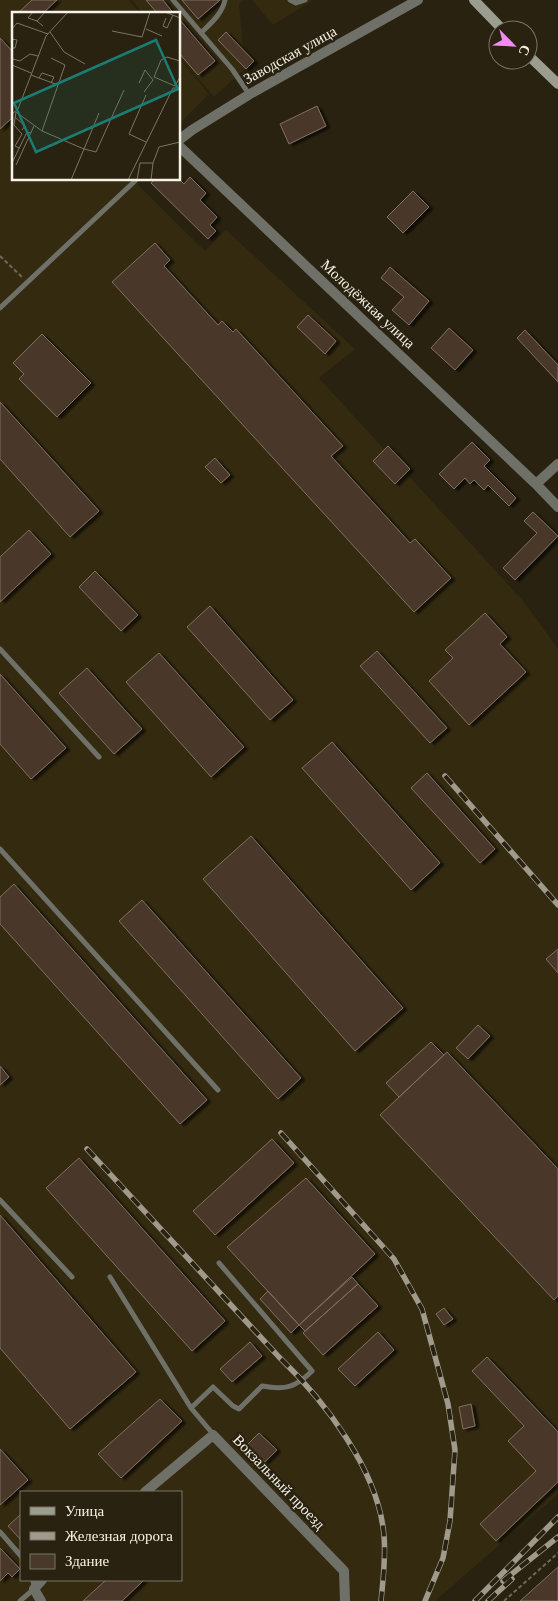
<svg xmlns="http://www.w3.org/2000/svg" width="558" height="1601" viewBox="0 0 558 1601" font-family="Georgia,serif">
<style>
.built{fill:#332a10;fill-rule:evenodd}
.building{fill:#49392a;stroke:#806f5f;filter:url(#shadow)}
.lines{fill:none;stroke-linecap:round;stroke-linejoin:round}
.path{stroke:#6e6858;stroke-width:2;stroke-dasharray:4 2.5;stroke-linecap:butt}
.service{stroke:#6f7168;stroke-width:5}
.minor{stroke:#6f7168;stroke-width:10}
.secondary{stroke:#9b9e8f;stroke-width:10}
.rail-casing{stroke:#9f9a8b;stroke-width:5.5}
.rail{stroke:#292210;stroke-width:4;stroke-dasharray:11;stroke-linecap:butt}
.labels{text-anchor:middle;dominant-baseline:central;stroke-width:4.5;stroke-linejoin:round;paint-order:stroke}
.street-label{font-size:15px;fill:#f6f2e6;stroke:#292210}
.inset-road{fill:none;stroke:#7b7566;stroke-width:1}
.view{fill:#1b7c74;fill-opacity:0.15;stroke:#1b7c74;stroke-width:2.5}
.inset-edge{fill:none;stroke:#f6f2e6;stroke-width:2.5}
</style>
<defs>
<filter id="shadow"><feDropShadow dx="4" dy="2" stdDeviation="1" flood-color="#0009"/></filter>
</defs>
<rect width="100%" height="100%" fill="#292210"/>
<path class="built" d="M0,0h129l11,14h-126v165h118l73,72 21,-21 129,119 -36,29 206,225 33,46v845l-123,107h-435zM21,1492h160v88h-160z
M132,0h112l-5,4 4,43 11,14 -40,36 -35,-41v-42h-36z
M252,0h61l-40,25z
M179,58l30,36 -30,30z"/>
<path class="building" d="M32,0h25l-15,14h-25z
M146,0h17l11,14h-16z
M182,0h38l-22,19z
M179,19l36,42 -17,14 -19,-22z
M226,32l28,29 -8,8 -28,-29z
M0,38l14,15v63l-14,13z
M317,106l9,20 -37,18 -9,-20z
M190,177l16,16 -6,7 17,17 -7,8 6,6 -8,8 -57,-56 4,-4h24l5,5z
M413,191l16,16 -26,26 -16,-16z
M155,243l15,17 -6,6 54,59 4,-4 11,11 3,-3 107,117 -12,10 79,87 5,-4 36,39 -37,34 -302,-330z
M390,267l39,34 -20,24 -17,-15 12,-13 -23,-19z
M308,315l28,26 -11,13 -28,-27z
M449,328l24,22 -18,20 -24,-22z
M525,330l33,35v17l-41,-44z
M42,334l49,49 -34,34 -38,-38 5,-5 -11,-11z
M0,402l99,109 -29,26 -70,-78z
M472,442l18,18 -6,6 32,32 -7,8 -21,-21 -4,5 -10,-10 -4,4 -5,-6 -11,11 -15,-15z
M388,446l22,23 -15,15 -22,-23z
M215,458l15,17 -9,8 -16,-16z
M533,512l25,24 -43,44 -12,-12 34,-35 -13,-12z
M29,530l22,24 -51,48v-45z
M95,571l43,44 -17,16 -42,-44z
M210,606l83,94 -23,20 -83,-93z
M485,613l22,24 -7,7 26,28 -57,53 -40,-44 24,-23 -8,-8z
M377,651l70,77 -17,15 -70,-77z
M159,653l85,94 -33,30 -85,-95z
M87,668l55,61 -28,25 -55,-61z
M0,674l66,74 -35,31 -31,-35z
M332,742l108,121 -29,27 -109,-122z
M427,773l68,76 -15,14 -69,-75z
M251,836l152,172 -48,43 -152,-172z
M14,884l193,216 -27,24 -180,-200v-27z
M142,900l159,178 -23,21 -159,-178z
M558,949v24l-12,-14z
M478,1025l12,11 -22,23 -12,-11z
M431,1042l13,13 -45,42 -13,-14z
M447,1052l111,117v127l-4,4 -174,-185z
M0,1066l9,11 -9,8z
M272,1139l22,24 -79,72 -22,-24z
M79,1158l146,163 -33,30 -146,-163z
M306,1178l69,76 -76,71 -72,-78z
M0,1215l136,157 -66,57 -70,-81z
M352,1277l6,7 -53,47 -6,-6z
M358,1284l20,22 -55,49 -20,-22z
M268,1291l31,34 -8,8 -31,-34z
M444,1308l9,11 -9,6 -8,-11z
M378,1332l16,18 -39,36 -17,-17z
M250,1342l12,14 -30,26 -12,-13z
M487,1357l71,75v50l-62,59 -16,-17 56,-53 -28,-30 16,-15 -52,-55z
M160,1399l22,22 -61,57 -23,-24z
M471,1404l4,22 -12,3 -4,-22z
M259,1433l18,17 -12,12 -18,-17z
M0,1449l28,31 -28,25z
M21,1514v26l-13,-14z
M0,1548l20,21 -8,8 -4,-4 -8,8z
M558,1567v34h-38z
M106,1580h38l-22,21h-39z"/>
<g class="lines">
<path class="path" d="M0,256l22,21
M504,1601l54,-48"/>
<path class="service" d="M173,0l59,69 17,25
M290,0l6,3 9,-3
M201,33c10,-10 21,-19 24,-33
M0,308l137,-129
M0,649l99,108
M0,849l218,241
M0,1200l72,77
M110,1277l81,131 22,26
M191,1408l22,-21 20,19 6,3 23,-23c23,4 33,2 50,-15l-93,-108
M0,1532l21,24
M20,1601l14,-12 -1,-9"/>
<path class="minor" d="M179,140l13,-10 58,-36 168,-94
M179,146l357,338 22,23
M536,484l22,-20
M145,1492l68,-57 131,136 1,30
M41,1601l-7,-12 8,-9"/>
<path class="secondary" d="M474,0l29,30
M528,55l30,29"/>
<g class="rail-casing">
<path id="rail" d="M445,776l113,129
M281,1133l113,126 28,50 26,95 7,46 -5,71 -7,37 -18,43
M87,1149l192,208c45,43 100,114 105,179 2,21 -1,44 -3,65
M503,1581l55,-44
M475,1601l83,-84
M488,1601l24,-22"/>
</g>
<use href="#rail" class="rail"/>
</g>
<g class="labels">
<g class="street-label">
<text transform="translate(290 55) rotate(-29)">Заводская улица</text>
<text transform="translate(368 304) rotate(43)">Молодёжная улица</text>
<text transform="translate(279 1482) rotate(46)">Вокзальный проезд</text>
</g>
</g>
<g transform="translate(12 12)">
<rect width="168" height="168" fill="#292210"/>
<path class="inset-road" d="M21,0l-5,6 9,3M153,0l15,6M154,6l-3,8 4,2 6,-13M31,14l-6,-5 8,-9M0,17l5,-6 31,11M134,17l16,7M100,19l30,6 8,-25M38,20l14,20 21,12M0,27l5,1 -2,8h-3M1,47l7,2 10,-7 8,2M168,49l-13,-4 -6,3 -7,17 21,9 5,-9M0,53l19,8M19,63l27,10M27,66l3,-5 12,4 -3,6M127,71l6,-13 8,10M132,80l9,-12M134,83l-17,39 17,8M0,102l6,-5 28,-73 22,-24M3,105l10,9 -3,4M30,119l23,-66 -14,-7M7,136l-4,-2 7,-12 -8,-9 2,-13 26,19 42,18 15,-36M0,151l15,-31 4,1M4,153l18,-39M59,168l13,-31 12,3 28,-62M116,168l45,-92h7M125,168l3,-17h13l6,-16 21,-5M139,168l2,-17"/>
<path class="view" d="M144,28l22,49 -142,63 -22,-49z"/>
<rect width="168" height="168" class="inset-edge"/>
</g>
<rect x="20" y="1491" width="162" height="90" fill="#292210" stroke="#7b7566"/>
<rect x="30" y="1507" width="25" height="8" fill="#9b9e8f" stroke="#7b7566"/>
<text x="65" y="1516" font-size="15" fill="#f6f2e6">Улица</text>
<rect x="30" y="1532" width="25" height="8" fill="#9f9a8b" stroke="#7b7566"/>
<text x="65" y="1541" font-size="15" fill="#f6f2e6">Железная дорога</text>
<rect x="30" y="1554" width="25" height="15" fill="#49392a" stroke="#7b7566"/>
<text x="65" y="1566" font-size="15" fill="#f6f2e6">Здание</text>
<g transform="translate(513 45) rotate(114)"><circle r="24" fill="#292210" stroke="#7b7566"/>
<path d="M0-4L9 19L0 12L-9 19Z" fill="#ef8bf7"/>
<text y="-8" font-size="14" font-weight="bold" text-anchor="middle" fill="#f6f2e6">С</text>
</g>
</svg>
